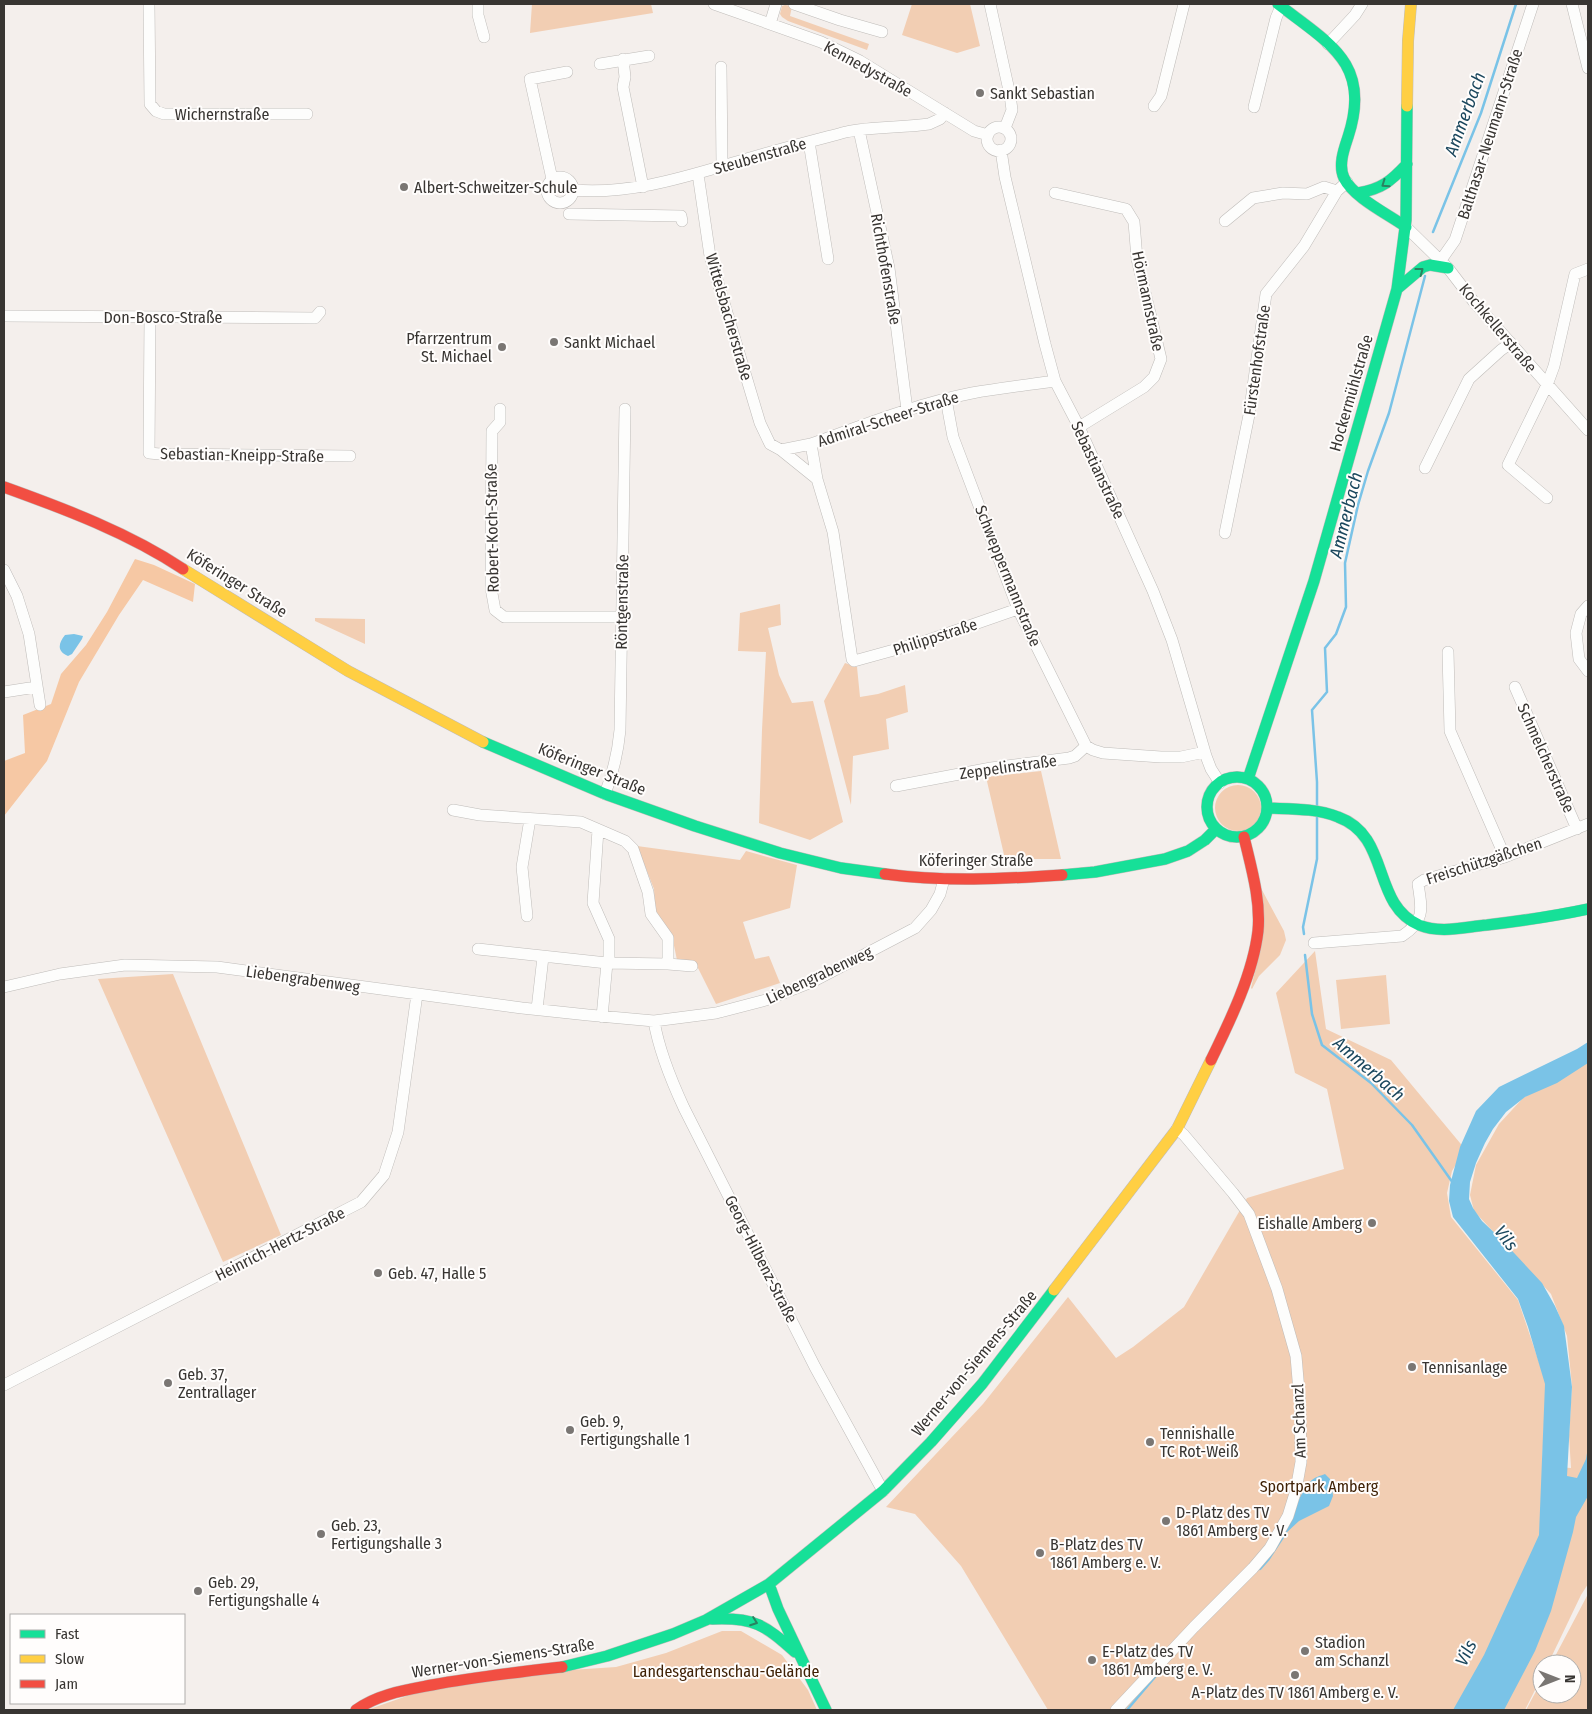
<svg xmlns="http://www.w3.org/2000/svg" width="1592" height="1714" viewBox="0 0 1592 1714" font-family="'Fira Sans Condensed',sans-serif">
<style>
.green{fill:#f2ceb3}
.forest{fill:#f6c8a4}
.water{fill:#7ac3e7}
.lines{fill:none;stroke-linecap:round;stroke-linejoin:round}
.stream{stroke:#7ac3e7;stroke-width:2.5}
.street-casing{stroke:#bfbcb9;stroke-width:12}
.fast-casing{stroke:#bfbcb9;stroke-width:12}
.slow-casing{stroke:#bfbcb9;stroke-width:12}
.jam-casing{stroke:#bfbcb9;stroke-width:12}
.street{stroke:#fdfdfc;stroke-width:11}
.fast{stroke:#16e098;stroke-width:11}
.slow{stroke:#ffcf43;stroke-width:11}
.jam{stroke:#f24e42;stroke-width:11}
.oneway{stroke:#298260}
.poi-dot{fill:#7a7673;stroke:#fffdfc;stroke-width:2}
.labels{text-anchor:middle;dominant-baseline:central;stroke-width:4;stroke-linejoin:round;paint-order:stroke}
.street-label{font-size:16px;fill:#383532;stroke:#fffdfc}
.poi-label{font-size:16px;fill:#383532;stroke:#fffdfc;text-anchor:start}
.park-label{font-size:16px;fill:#3f2105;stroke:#fffdfc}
.water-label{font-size:18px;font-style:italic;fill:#1b475d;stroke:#fffdfc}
</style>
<rect width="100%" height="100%" fill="#f4efec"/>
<path class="green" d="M532,4h119l2,9 -123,20z
M912,4h58l10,42 -23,7 -55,-18z
M785,5l7,1 -2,10 79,28 -2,6 -79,-29 -6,-4 -2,-3 2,-8z
M780,604l1,21 -13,3 11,47 13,28 21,-2 30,121 -33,18 -51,-17 3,-93 4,-78 -28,-1 2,-38z
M315,618l50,1v25l-50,-23z
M845,663l12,4 3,30 18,-3 27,-9 3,27 -22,7 3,30 -36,7 -2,49 -27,-104z
M1041,771l20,88h-56l-19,-82z
M1215 808a23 23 0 1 1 46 0a23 23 0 1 1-46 0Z
M637,846l103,14 6,-9 51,14 -7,43 -47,14 12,37 14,-3 11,27 -64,21 -21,-42 -18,-2 -5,-24 -17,-24 -1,-23z
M1262,890l22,41 2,9 -6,15 -21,21 -7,13 -1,-1 9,-38z
M1315,951l11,78 65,31 74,89 -13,22 -5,22 4,24 67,83 28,83 -4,83 29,2 -2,-32 3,-50 -5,-50 -16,-42 -77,-83 -4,-16 6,-30 23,-41 24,-26 65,-36v522l-7,11 -33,69h-6v12l-17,34h-477l-87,-144 -46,-52 -29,-7 97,-103 85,-107 48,61 17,-11 51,-40 63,-109 97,-29 -17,-80 -32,-16 -19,-80z
M173,974l108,261 -58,27 -125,-283z
M1386,975l4,49 -49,5 -5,-49z
M1588,1594v116h-62l16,-30v14h30v-30h-21z
M722,1631h19l41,24 26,35 9,20h-450l54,-19 150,-21 45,-3 50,-14z"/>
<path class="forest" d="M135,559l19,6 41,19 -2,18 -50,-22 -24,35 -40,67 -32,79 -43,55v-55l21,-8 -2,-38 28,-11 10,-30 25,-29 21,-33z"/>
<path class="water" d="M74,634l9,2 -1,3 -10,15 -4,2c-11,-5 -10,-12 -3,-21z
M1588,1042v21l-31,20 -32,14 -19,15 -13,17 -8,14 -9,20 -6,19 -1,17 4,9 9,13 19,18 41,44 13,23 9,20 8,61 -5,89 10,2 9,-19 2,-12v49l-12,21 -3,15 -22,79 -16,40 -31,59h-51l31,-55 55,-120 6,-151 -17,-57 -10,-28 -65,-82 -4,-16 1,-16 10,-38 16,-36 23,-24 78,-38z
M1325,1474l6,6 2,16 -4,10 -30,15 -14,13c7,-17 13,-38 25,-52 4,-5 10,-6 15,-8z"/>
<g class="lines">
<path class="stream" d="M1433,232l48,-119 35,-109
M1317,807v-25l-5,-72 15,-18 -2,-44 11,-14 10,-27 -1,-44 13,-58 10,-34 21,-58 36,-137
M1304,934l-1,-7 14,-68v-42
M1305,955l7,59 10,31 49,38 41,42 41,58
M1260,1569l8,-9 17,-26
M1127,1710l33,-39"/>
<g class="street-casing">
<path id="street" d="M149,4l1,100 6,7 8,3h143
M478,4v11l6,22
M714,4l107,38 39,19 114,70 14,4
M794,4l46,16 42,12
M990,4l20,91 2,15 -7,18
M1572,4l16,64
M770,24l6,-20
M1328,44l27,-29 7,-11
M623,59l2,18 -2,10 20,100
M600,64l49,-8
M721,67l1,99
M1154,106l7,-10 23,-92
M1254,107l22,-89 6,-14
M987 139a12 12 0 1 1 24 0a12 12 0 1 1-24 0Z
M859,130l30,138 18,142
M809,142l19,117
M1001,150l4,27 40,167 10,37 24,46 74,164 19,49 34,116 5,13 9,14
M698,174l12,82 50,167 10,21 11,6 36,29 -6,-35 -30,6
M547 190a13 13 0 1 1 26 0a13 13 0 1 1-26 0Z
M552,179l-22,-100 37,-7
M573,190c59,5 115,-14 170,-30 34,-10 69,-19 103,-28 27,-6 56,-4 83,-8l11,-5 5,-6
M1055,193l71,16 8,13 3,37 24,100 -7,18 -10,10 -65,40
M569,214l112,2 1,5
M1225,221l28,-23 30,-5 24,1 17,-7 13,4
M1406,227l42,41 26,34 114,128
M1441,260l14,-20 78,-236
M4,316l311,2 5,-6
M150,317l-1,136 11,1 190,2
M946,399l7,38 65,172 68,137
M500,409v13l-8,9 -1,157 4,22 9,7h117
M811,444c53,-19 105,-40 161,-51 27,-5 55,-8 83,-12
M1425,468l44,-89 32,-29 10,-7
M817,479l16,53 19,127 2,2 69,-19 95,-33
M1547,498l-39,-33 39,-80 7,-19 21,-92 13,-5
M1225,533l24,-118 17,-121 38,-48 33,-55 10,-9
M4,570l13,26 12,38 11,71
M1588,606l-7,8 -5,19 3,26 9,12
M1448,652l2,79 55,126
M1515,687l62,142
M4,692l32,-5
M896,786l95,-18 78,-10 6,-2 11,-10 7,4 10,3 58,4h20l24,-5
M605,794c8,-21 13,-42 15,-64l5,-321
M453,810l27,5 101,7 44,19 8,8 15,43 3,22 17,24v26l24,2
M598,830l-5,73 16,36v20l-2,4 -5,54
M527,916l-5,-49 8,-48
M1314,943l88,-7c23,-15 20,-27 16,-52l6,-4 81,-23 83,-33
M478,949l129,14 61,1
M4,987l56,-13 65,-9 92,2 305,41 66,7 66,6 62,-8 50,-13 46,-18 103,-54 16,-18 9,-16 4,-15
M537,1009l6,-52
M654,1021c5,30 17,59 30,87l131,259 68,124
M4,1385l357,-183 23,-27 14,-43 19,-138
M1116,1710l78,-83 59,-59 17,-20 18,-32 8,-26 5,-28 -1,-59 -4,-47 -19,-67 -28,-75 -16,-21 -49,-58 -7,-6"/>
</g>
<g class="fast-casing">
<path id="fast" d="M1278,4c52,40 94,60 70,133 -4,12 -10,28 -4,41 10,20 44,36 62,49
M1358,193c24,-4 33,-12 49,-29
M1397,289l26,-22 7,-2 18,3
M483,742l122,52 90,32 85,27 61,15 44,6
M1207 807a30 30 0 1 1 60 0a30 30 0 1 1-60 0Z
M1248,779l66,-198 83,-292 9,-69 1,-114
M1267,808c24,1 49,0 71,9 53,19 33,87 81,108 22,9 45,2 68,0 34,-4 68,-9 101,-16
M1062,875l33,-3 70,-13 23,-8 17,-11 11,-11
M769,1584l9,25 48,101
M712,1619c42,-2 53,6 83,33
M562,1667l45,-11 66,-22 33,-14 63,-36 114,-93 48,-49 51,-58 72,-94"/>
</g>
<g class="slow-casing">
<path id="slow" d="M1407,106l1,-65 3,-37
M183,569l165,102 135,71
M1054,1290l123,-161 34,-69"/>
</g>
<g class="jam-casing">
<path id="jam" d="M4,487c61,22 125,46 179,82
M885,874c59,8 118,5 177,1
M1211,1060c19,-39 42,-86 47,-129 3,-31 -7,-64 -14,-94
M356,1710c22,-16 50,-20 76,-25 43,-8 87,-13 130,-18"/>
</g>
<use href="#street" class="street"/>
<use href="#fast" class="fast"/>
<use href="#slow" class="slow"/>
<use href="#jam" class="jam"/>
</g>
<defs><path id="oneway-chevron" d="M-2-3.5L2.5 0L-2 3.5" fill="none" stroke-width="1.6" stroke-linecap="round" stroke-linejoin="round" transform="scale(1.25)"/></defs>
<g class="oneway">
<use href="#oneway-chevron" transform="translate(1385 184) rotate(145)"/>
<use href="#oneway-chevron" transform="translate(1420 271) rotate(-37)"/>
<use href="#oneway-chevron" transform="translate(754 1622) rotate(20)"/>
</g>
<g class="poi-dot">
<circle cx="980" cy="93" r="5"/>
<circle cx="404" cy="187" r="5"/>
<circle cx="554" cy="342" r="5"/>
<circle cx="502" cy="347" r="5"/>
<circle cx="1372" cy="1223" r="5"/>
<circle cx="378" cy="1273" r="5"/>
<circle cx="1412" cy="1367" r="5"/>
<circle cx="168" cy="1383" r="5"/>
<circle cx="570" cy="1430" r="5"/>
<circle cx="1150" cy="1442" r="5"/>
<circle cx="1166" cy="1521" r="5"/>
<circle cx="321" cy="1534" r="5"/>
<circle cx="1040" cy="1553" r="5"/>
<circle cx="198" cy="1591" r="5"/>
<circle cx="1305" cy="1651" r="5"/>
<circle cx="1092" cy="1660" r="5"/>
<circle cx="1295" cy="1675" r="5"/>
</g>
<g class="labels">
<g class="street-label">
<text transform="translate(868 69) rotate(29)">Kennedystraße</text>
<text x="222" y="114">Wichernstraße</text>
<text transform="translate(1490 134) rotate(-72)">Balthasar-Neumann-Straße</text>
<text transform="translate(760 156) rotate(-16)">Steubenstraße</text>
<text transform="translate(886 269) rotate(80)">Richthofenstraße</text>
<text transform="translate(1148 301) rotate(78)">Hörmannstraße</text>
<text x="163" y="317">Don-Bosco-Straße</text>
<text transform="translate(729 317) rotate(74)">Wittelsbacherstraße</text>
<text transform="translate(1498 328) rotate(50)">Kochkellerstraße</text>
<text transform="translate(1257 360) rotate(-82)">Fürstenhofstraße</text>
<text transform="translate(1351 393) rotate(-74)">Hockermühlstraße</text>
<text transform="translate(888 419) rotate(-18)">Admiral-Scheer-Straße</text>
<text transform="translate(242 455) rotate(1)">Sebastian-Kneipp-Straße</text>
<text transform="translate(1098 470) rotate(65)">Sebastianstraße</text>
<text transform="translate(492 528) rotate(-91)">Robert-Koch-Straße</text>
<text transform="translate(1008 576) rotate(68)">Schweppermannstraße</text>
<text transform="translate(237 583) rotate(32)">Köferinger Straße</text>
<text transform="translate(622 602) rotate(-89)">Röntgenstraße</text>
<text transform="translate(935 637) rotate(-18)">Philippstraße</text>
<text transform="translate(1546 758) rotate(66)">Schmelcherstraße</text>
<text transform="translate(1008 767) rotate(-8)">Zeppelinstraße</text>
<text transform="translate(592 769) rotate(22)">Köferinger Straße</text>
<text x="976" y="860">Köferinger Straße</text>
<text transform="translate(1484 861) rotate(-18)">Freischützgäßchen</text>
<text transform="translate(819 975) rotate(-25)">Liebengrabenweg</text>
<text transform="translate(303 979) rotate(8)">Liebengrabenweg</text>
<text transform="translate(280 1244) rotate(-27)">Heinrich-Hertz-Straße</text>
<text transform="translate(761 1259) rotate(63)">Georg-Hilbenz-Straße</text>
<text transform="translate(974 1363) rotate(-50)">Werner-von-Siemens-Straße</text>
<text transform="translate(1299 1421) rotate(-92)">Am Schanzl</text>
<text transform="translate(503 1658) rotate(-9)">Werner-von-Siemens-Straße</text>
</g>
<g class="poi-label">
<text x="990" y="93">Sankt Sebastian</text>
<text x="414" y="187">Albert-Schweitzer-Schule</text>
<text x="492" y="338" text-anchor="end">Pfarrzentrum<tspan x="492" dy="18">St. Michael</tspan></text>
<text x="564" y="342">Sankt Michael</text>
<text x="1362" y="1223" text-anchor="end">Eishalle Amberg</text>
<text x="388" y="1273">Geb. 47, Halle 5</text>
<text x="1422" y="1367">Tennisanlage</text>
<text x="178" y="1374">Geb. 37,<tspan x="178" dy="18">Zentrallager</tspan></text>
<text x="580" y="1421">Geb. 9,<tspan x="580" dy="18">Fertigungshalle 1</tspan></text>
<text x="1160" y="1433">Tennishalle<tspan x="1160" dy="18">TC Rot-Weiß</tspan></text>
<text x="1176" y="1512">D-Platz des TV<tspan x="1176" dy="18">1861 Amberg e. V.</tspan></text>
<text x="331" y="1525">Geb. 23,<tspan x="331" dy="18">Fertigungshalle 3</tspan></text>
<text x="1050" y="1544">B-Platz des TV<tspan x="1050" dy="18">1861 Amberg e. V.</tspan></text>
<text x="208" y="1582">Geb. 29,<tspan x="208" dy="18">Fertigungshalle 4</tspan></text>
<text x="1315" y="1642">Stadion<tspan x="1315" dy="18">am Schanzl</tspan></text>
<text x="1102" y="1651">E-Platz des TV<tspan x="1102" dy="18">1861 Amberg e. V.</tspan></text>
<text x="1295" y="1692" text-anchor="middle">A-Platz des TV 1861 Amberg e. V.</text>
</g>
<g class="park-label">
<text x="1319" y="1486">Sportpark Amberg</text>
<text x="726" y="1671">Landesgartenschau-Gelände</text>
</g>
<g class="water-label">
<text transform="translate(1465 114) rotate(-70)">Ammerbach</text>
<text transform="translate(1346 515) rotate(-76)">Ammerbach</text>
<text transform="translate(1369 1069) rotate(41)">Ammerbach</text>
<text transform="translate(1506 1238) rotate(53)">Vils</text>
<text transform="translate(1466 1653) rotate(-64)">Vils</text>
</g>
</g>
<rect width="1592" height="1714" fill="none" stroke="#383532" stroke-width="10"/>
<rect x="10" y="1614" width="175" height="90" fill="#fffdfc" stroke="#afadab"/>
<rect x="20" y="1630" width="25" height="8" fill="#16e098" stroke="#afadab"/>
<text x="55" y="1639" font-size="15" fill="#383532">Fast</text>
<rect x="20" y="1655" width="25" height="8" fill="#ffcf43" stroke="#afadab"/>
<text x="55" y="1664" font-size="15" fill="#383532">Slow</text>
<rect x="20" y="1680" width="25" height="8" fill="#f24e42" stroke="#afadab"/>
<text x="55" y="1689" font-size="15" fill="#383532">Jam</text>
<g transform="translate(1557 1679) rotate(90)"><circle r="24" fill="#fffdfc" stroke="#afadab"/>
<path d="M0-4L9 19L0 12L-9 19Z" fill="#7a7673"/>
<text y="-8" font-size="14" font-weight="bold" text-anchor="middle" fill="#383532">N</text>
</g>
</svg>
